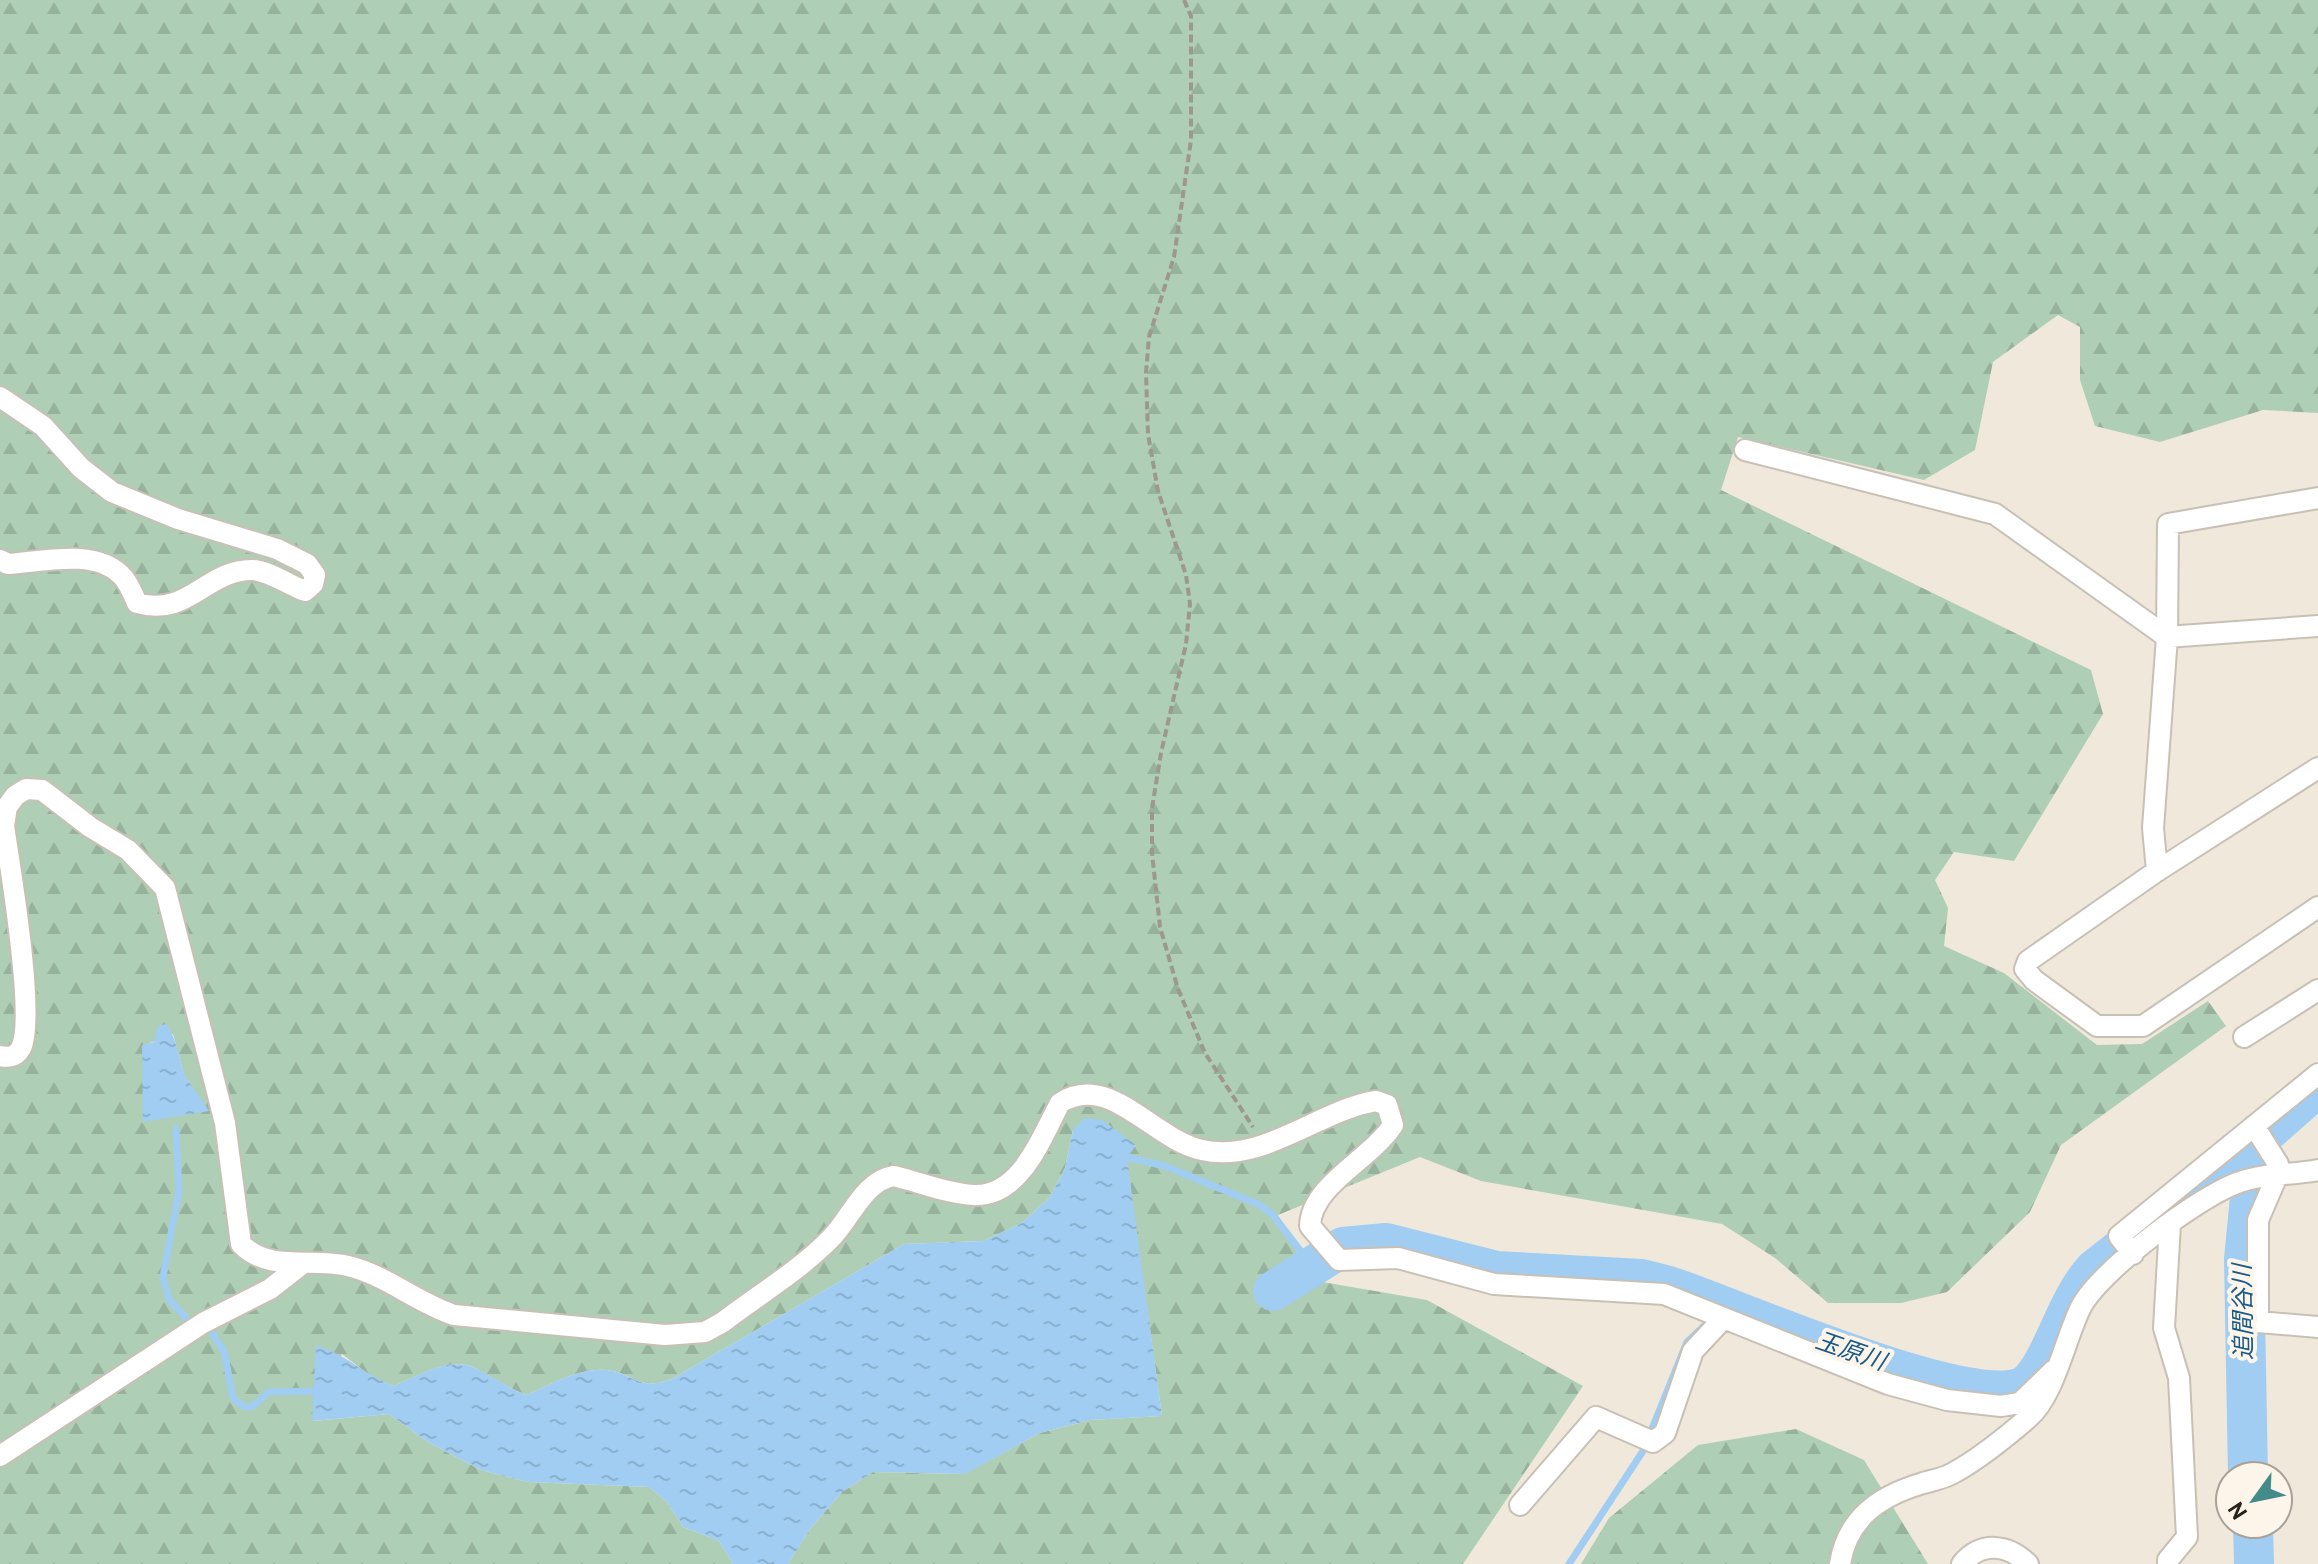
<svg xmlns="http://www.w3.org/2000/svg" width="2318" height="1564" viewBox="0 0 2318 1564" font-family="Overpass,'Noto Sans JP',sans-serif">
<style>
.forest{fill:url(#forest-firs);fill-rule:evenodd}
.water{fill:url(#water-ripples)}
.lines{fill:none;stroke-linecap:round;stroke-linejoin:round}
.stream{stroke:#a1cdf2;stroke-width:7}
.river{stroke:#a1cdf2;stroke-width:40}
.street-casing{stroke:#c8c0b5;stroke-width:24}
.path{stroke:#9d978e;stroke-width:4;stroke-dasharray:8 4;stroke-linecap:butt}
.street{stroke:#fff;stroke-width:20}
.labels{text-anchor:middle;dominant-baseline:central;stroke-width:8;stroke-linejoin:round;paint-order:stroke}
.water-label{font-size:24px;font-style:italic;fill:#185b89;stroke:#fef5ea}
</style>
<defs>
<pattern id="forest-firs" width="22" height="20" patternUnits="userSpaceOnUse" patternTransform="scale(2)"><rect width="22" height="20" fill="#afceb6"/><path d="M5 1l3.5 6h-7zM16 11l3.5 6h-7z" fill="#96b19c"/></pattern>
<pattern id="water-ripples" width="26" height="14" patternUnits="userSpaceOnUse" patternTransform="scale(2)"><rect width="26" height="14" fill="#a1cdf2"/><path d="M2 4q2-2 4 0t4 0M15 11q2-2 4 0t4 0" fill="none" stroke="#8ab0cf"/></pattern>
</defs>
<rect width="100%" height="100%" fill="#f1e8dc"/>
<path class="forest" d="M0,0h2318v413l-55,-3 -103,32 -65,-16 -15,-46v-53l-22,-12 -65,47 -18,88 -51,30 -186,-43 -17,53 370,180 12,44 -89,147 -60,-9 -19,28 13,28 -4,38 60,27 93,72 45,-1 66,-43 18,25 -165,119 -31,67 -83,80 -46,11h-73l-53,-45 -53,-34 -241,-43 -61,-24 -142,58 33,65 116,20 156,86 -120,178h-675l22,-35 32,-37 31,-20 91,2 76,-41 50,-13 72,-4 -36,-259 10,-12 -63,-15 -8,38 -15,29 -28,26 -39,18 -79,3 -232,135c-36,13 -35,-6 -66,-9 -28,-2 -54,14 -79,25 -19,-7 -32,-16 -50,-26 -25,-14 -59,7 -83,17l-21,-8 -31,-24 -29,67 76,-7 39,28 53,28 47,12 121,5 18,15 16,25 36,14 14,23h-733zM173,1034l12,44 10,8 -53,-40z
M1796,1429l68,31 64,104h-347l28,-46 89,-73z"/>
<path class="water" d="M166,1024c11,15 12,32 18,49 3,8 19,27 25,38l-66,11 -1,-77 12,-3 4,-16z
M1085,1118l17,2 34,25 -9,13 35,258 -72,4 -50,13 -75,41 -92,-2 -31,20 -32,37 -22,35h-55l-14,-23 -36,-14 -16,-25 -18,-15 -121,-5 -47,-12 -53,-28 -39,-28 -77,7 4,-76c33,11 47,29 78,41 24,-10 57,-31 83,-17 18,9 30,19 50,26 25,-11 51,-27 79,-25 30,3 30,22 66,9l232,-135 79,-3 39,-18 28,-26 15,-29 8,-38z"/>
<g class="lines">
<path class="stream" d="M176,1129l3,62 -16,86 6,22 19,21
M1121,1156l44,10 95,39 13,10 39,51
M212,1333l12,18 9,47 10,8 9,1 17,-15 52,-1
M1569,1564l74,-113 44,-109 19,-18"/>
<path class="river" d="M1273,1291l70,-44 43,-4 110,28 145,8 28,7c58,18 314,133 358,98 25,-21 38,-84 68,-115l154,-121 69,-61
M2248,1476l-4,-217 7,-71 -2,-40
M2253,1524l1,40"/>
<g class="street-casing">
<path id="street" d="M0,397l43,29 38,42 31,24 66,27 99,30 30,15 8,11 -2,9 -8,7c-16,-6 -36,-20 -52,-21 -47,-1 -64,48 -116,33 -4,-9 -9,-22 -16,-28 -27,-27 -80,-13 -113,-11l-8,-4
M1745,450l250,64 172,123 151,-11
M2318,768l-161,103 -129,90 -3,8 9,11 63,46h46l175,-119
M2157,871l-4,-43 14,-191 1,-113 150,-26
M2244,1037l74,-47
M0,1056c9,2 16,1 21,-8 15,-30 -11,-182 -17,-222l3,-19 8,-11 11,-7 16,1 48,37 38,23 37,38 60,235 16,121c28,29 72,13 107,22 38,9 69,37 106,49l211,20 40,-3 18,-10c35,-27 79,-53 110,-86 18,-19 32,-56 61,-60 25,6 54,18 80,19 47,2 68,-59 86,-92 49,-32 92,36 142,47 61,14 117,-40 174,-49l11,4 6,20c-23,35 -82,60 -83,101l29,34 59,-2 96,26 170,10 224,90 59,16 54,6 19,-3 34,-33
M2254,1126l24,38 -1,12 -19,44v102l60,5
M2133,1254l-14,-18 199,-162
M0,1456l203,-133 67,-34 32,-25
M1520,1505l76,-88 57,25 12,-9 28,-82 29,-31
M1840,1564c7,-45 38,-67 80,-80 12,-4 24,-5 35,-12 25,-14 51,-35 73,-54 26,-22 37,-78 52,-109 16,-36 122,-115 160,-127 24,-9 53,-7 78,-12
M1962,1564c19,-23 46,-20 66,0
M2168,1564v-4l19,-23 -8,-159 -15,-50 6,-104"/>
</g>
<path class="path" d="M1184,0l7,16v124l-17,117 -25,80 -3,36 2,61 10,57 28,84 4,29 -4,40 -25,109 -9,55v45l8,74 18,62 27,64 48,74"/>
<use href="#street" class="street"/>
</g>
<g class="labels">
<g class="water-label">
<text transform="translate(2245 1312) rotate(-91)">追間谷川</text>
<text transform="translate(1850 1353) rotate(19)">玉原川</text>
</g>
</g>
<g transform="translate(2254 1500) rotate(237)"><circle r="38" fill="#fef5ea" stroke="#a8a199" stroke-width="2"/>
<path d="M0-6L14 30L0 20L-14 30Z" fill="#438b8a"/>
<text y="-12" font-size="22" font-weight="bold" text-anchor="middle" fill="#26231f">N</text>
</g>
</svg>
